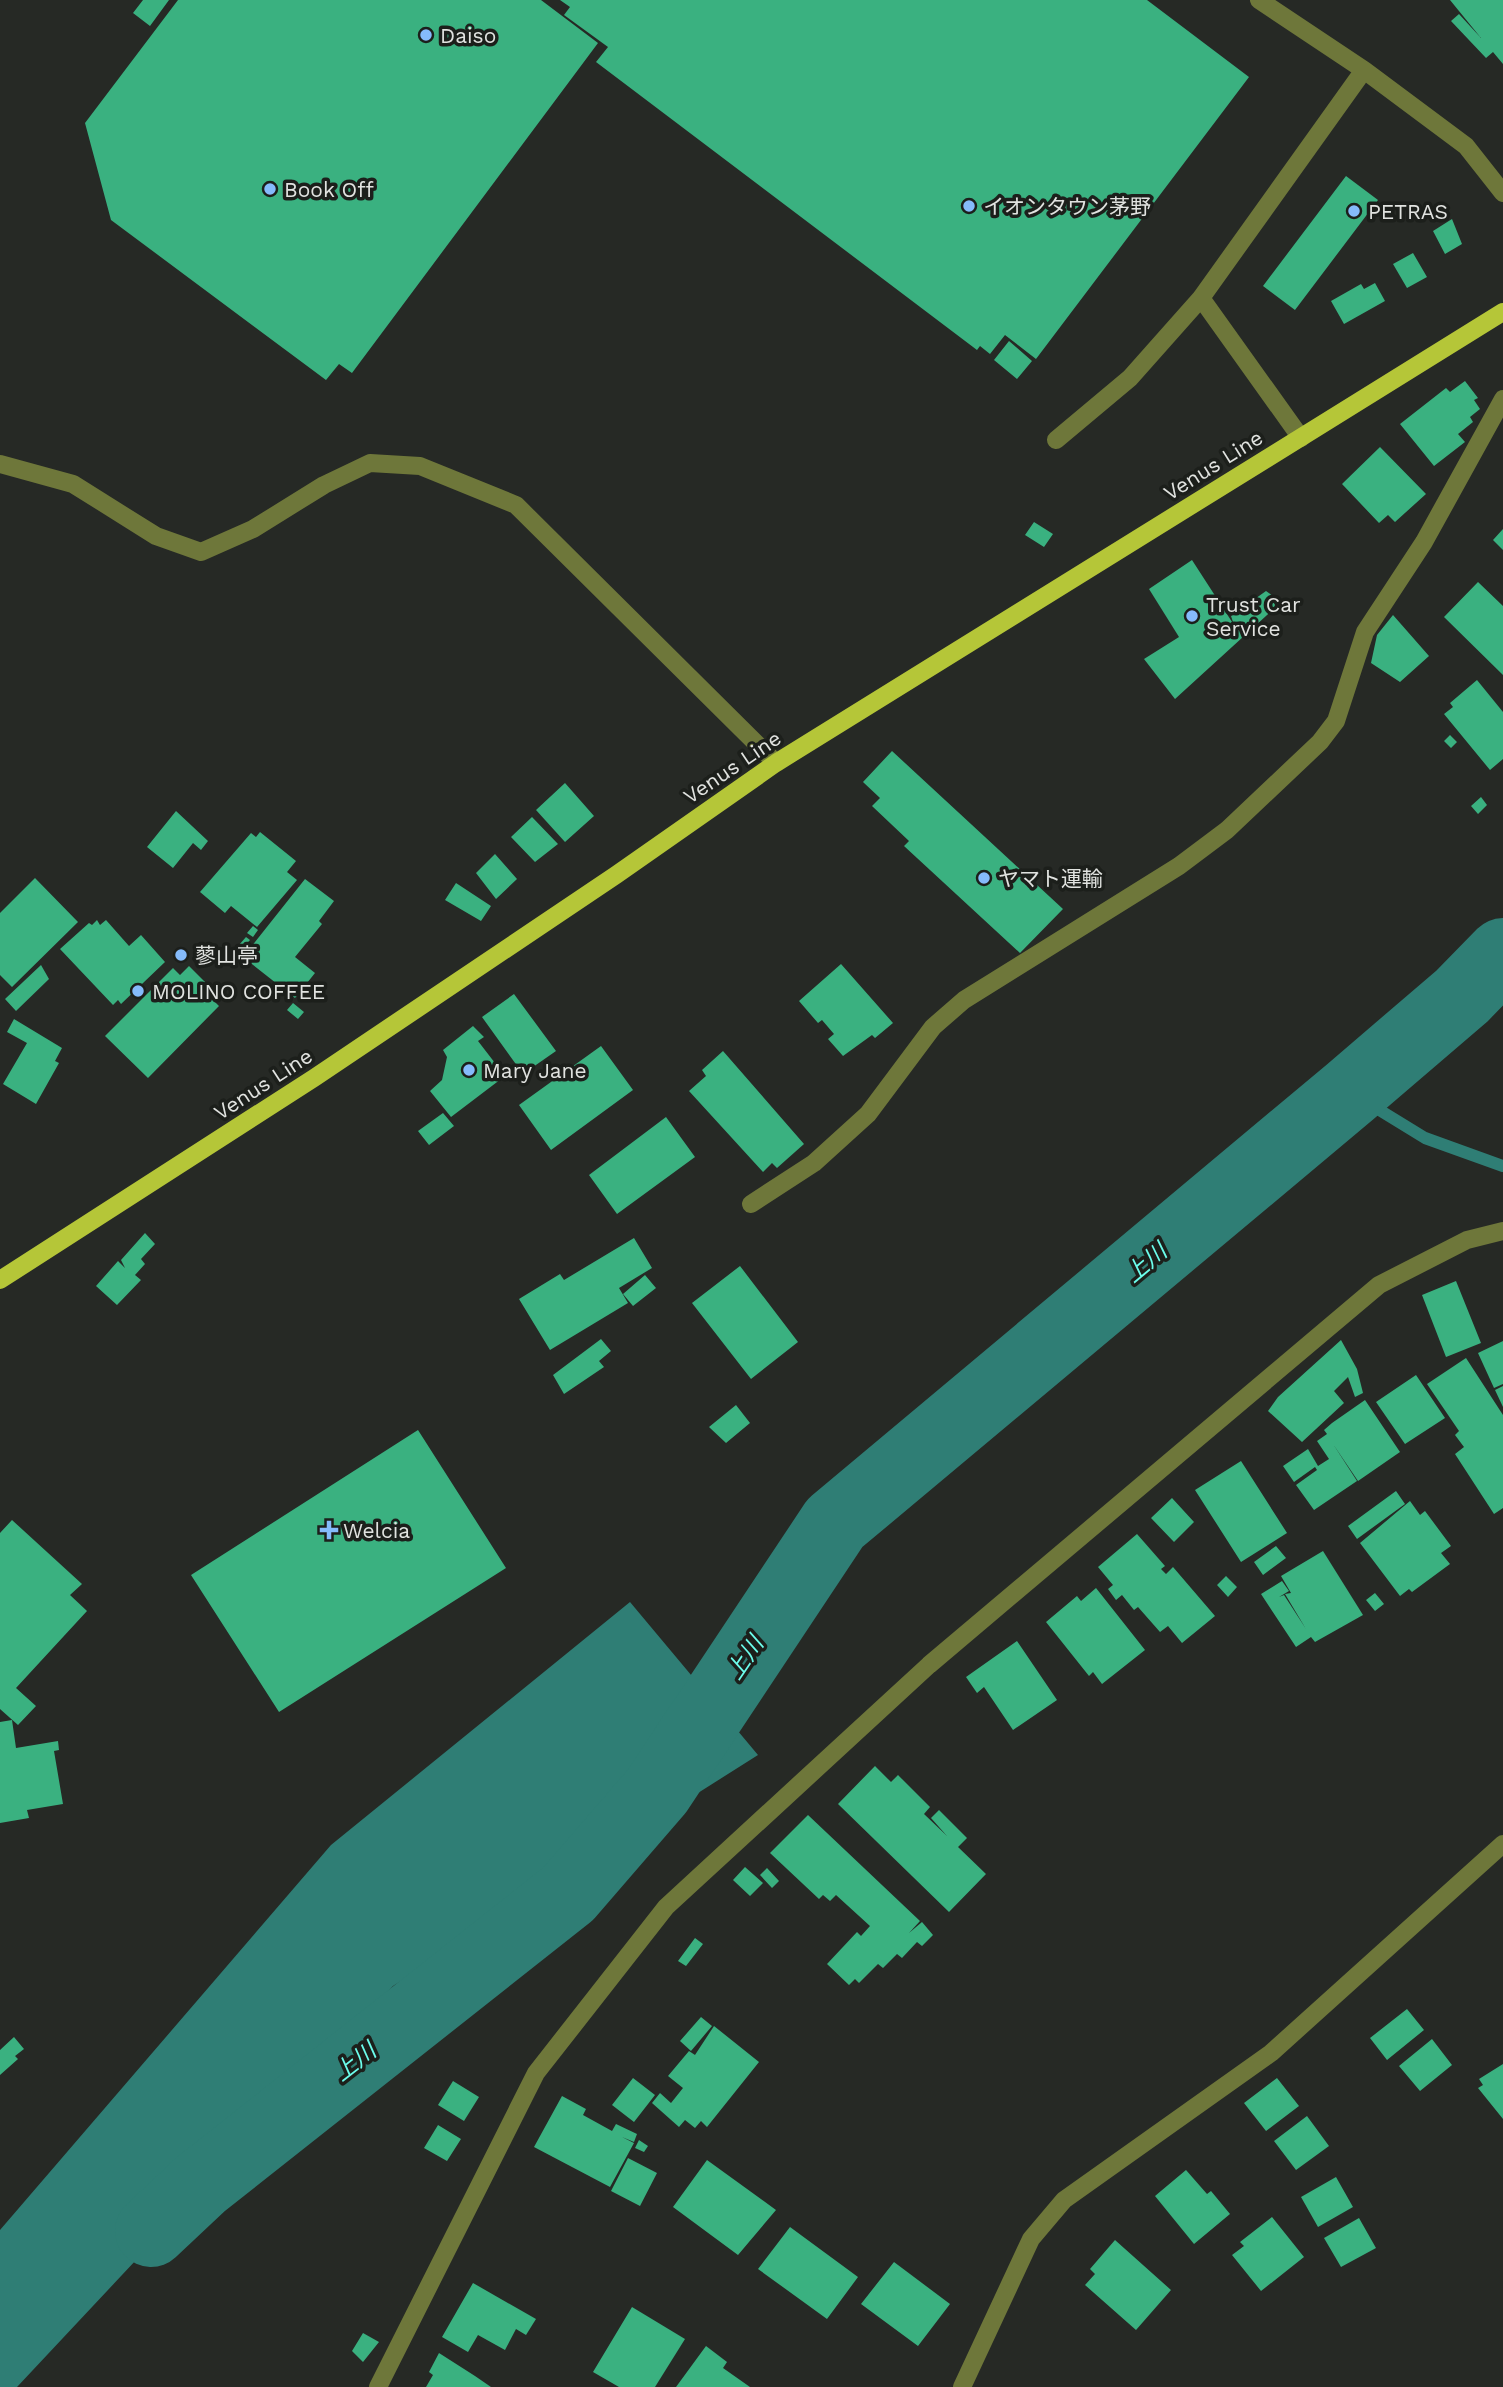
<svg xmlns="http://www.w3.org/2000/svg" width="1503" height="2387" viewBox="0 0 1503 2387" font-family="'Work Sans','Noto Sans JP',sans-serif">
<style>
.water{fill:#2f7e75}
.lines{fill:none;stroke-linecap:round;stroke-linejoin:round}
.stream{stroke:#2f7e75;stroke-width:12}
.river{stroke:#2f7e75;stroke-width:72}
.building{fill:#3ab180}
.minor{stroke:#6e773a;stroke-width:18}
.major{stroke:#b5c638;stroke-width:18}
.poi-dot{fill:#85bbfb;stroke:#1c1f1b;stroke-width:2.5}
.labels{text-anchor:middle;dominant-baseline:central;stroke-width:7;stroke-linejoin:round;paint-order:stroke}
.poi-label{font-size:21px;fill:#e1e3e0;stroke:#1c1f1b;text-anchor:start}
.street-label{font-size:21px;fill:#e1e3e0;stroke:#1c1f1b}
.water-label{font-size:23px;font-style:italic;fill:#6cfdec;stroke:#1c1f1b}
</style>
<rect width="100%" height="100%" fill="#262925"/>
<path class="water" d="M630,1602l128,153 -365,231 -376,401h-17v-157l331,-385z"/>
<g class="lines">
<path class="stream" d="M1350,1092l75,46 78,28"/>
<path class="river" d="M151,2231l50,-47 367,-290 89,-103 178,-268 515,-431 112,-96 41,-42"/>
</g>
<path class="building" d="M143,0h26l-19,26 -17,-13z
M178,0h363l57,43 -246,330 -13,-9 -13,16 -215,-160 -26,-97z
M560,0h587l102,77 -213,282 -31,-24 -15,19 -10,-8 -3,4 -381,-288 12,-15 -44,-32 6,-8z
M1450,0h53v64l-10,-12 -7,6 -35,-37 8,-7 22,24z
M1346,176l32,24 -83,110 -32,-24z
M1452,219l10,25 -17,10 -12,-23z
M1413,253l14,24 -20,11 -14,-24z
M1375,283l10,18 -41,23 -13,-23 30,-17 3,5z
M1009,341l23,20 -15,18 -23,-19z
M1465,381l13,17 -4,2 6,9 -10,8 3,5 -15,12 7,8 -31,24 -34,-42 46,-36 4,4z
M1380,447l46,47 -31,28 -7,-7 -9,8 -37,-39z
M1034,522l19,12 -9,13 -19,-12z
M1503,529v21l-10,-10z
M1192,560l42,65 -3,-9 35,-25 11,8 -3,3 3,4 -102,93 -31,-40 35,-22 -30,-48z
M1478,582l25,24v69l-59,-58z
M1393,615l36,41 -29,26 -29,-19 6,-28z
M1477,680l26,32v47l-13,11 -46,-56 9,-7 -3,-4z
M1450,735l7,7 -6,6 -7,-7z
M892,751l171,158 -43,44 -116,-107 5,-5 -37,-35 8,-8 -17,-16z
M565,783l29,33 -29,26 -29,-32z
M1481,797l6,8 -9,9 -7,-8z
M176,811l32,30 -7,9 -8,-7 -20,25 -26,-21z
M532,817l26,27 -23,18 -24,-25z
M260,832l36,29 -9,11 10,8 -40,47 -26,-21 -6,7 -25,-21 51,-59 5,4z
M495,854l22,25 -21,20 -20,-26z
M35,878l43,44 -66,65 -12,-12v-62z
M305,879l29,22 -15,20 3,3 -27,33 20,16 -20,25 -52,-41z
M456,883l35,23 -10,15 -36,-21z
M97,920l3,5 6,-5 23,26 12,-11 24,27 -44,42 -3,-4 -5,5 -53,-56 29,-26 3,2z
M253,926l5,4 -5,7 -6,-4z
M246,937l4,3 -7,8 -4,-3z
M841,964l52,59 -18,15 -3,-3 -29,21 -15,-17 6,-5 -12,-14 -4,3 -19,-22z
M41,965l8,14 -33,32 -11,-12z
M189,966l22,22 -5,5 13,13 -71,72 -43,-42 68,-68 7,7z
M514,994l42,57 -33,23 -41,-57z
M293,1003l11,9 -6,7 -11,-9z
M14,1019l48,29 -7,13 4,2 -23,41 -33,-20 24,-41 -20,-11z
M473,1026l11,11 -6,4 27,35 -54,41 -21,-26 12,-11 5,-23 -4,-7z
M601,1046l32,44 -82,60 -32,-45z
M723,1051l81,93 -27,24 -5,-5 -9,9 -74,-81 17,-15 -4,-6z
M443,1113l11,13 -25,19 -11,-14z
M666,1117l29,40 -78,57 -28,-39z
M145,1233l10,11 -14,15 4,5 -10,11 6,5 -24,25 -21,-19 22,-25 7,7 -4,-8z
M634,1238l18,30 -33,20 9,15 -78,47 -31,-51 41,-25 4,6z
M740,1266l58,76 -47,37 -59,-76z
M645,1275l11,13 -23,18 -10,-12z
M1456,1281l25,62 -35,14 -24,-62z
M601,1339l10,12 -12,10 5,6 -40,27 -11,-19z
M1341,1340l16,29 6,24 -8,4 -7,-20 -14,14 10,12 -42,39 -34,-31 10,-14z
M1503,1341v43l-9,4 -16,-35z
M1466,1358l37,57v93l-9,6 -39,-60 9,-7 -9,-12 4,-4 -32,-47z
M1416,1375l29,43 -40,26 -29,-42z
M1503,1386v21l-8,-17z
M1365,1400l35,52 -42,29 -25,-37 24,37 -43,29 -18,-25 21,-15 -2,-3 -21,15 -11,-16 25,-17 10,17 11,-7 -12,-18 10,-7 -3,-4 8,-7z
M736,1405l14,18 -24,20 -17,-16z
M418,1430l88,138 -227,144 -88,-137z
M1241,1461l46,72 -46,29 -46,-72z
M1396,1491l9,13 -48,35 -9,-13z
M1172,1498l22,24 -20,20 -23,-24z
M1410,1501l10,14 5,-4 26,35 -10,7 9,11 -38,28 -3,-3 -9,7 -40,-53z
M12,1520l70,64 -12,11 17,16 -71,77 20,18 -18,19 -18,-16v-176z
M1137,1534l28,32 -4,3 5,5 7,-7 42,49 -33,27 -14,-17 -8,6 -22,-25 -4,3 -12,-15 -6,5 -8,-11 5,-4 -15,-18z
M1276,1546l10,12 -23,17 -9,-13z
M1323,1551l40,64 -48,27 -4,-5 -15,10 -35,-53 21,-13 7,10 -10,6 5,-2 22,34 -21,-35 6,-1 -10,-17z
M1226,1576l11,11 -9,10 -11,-12z
M1096,1588l49,62 -43,34 -9,-12 -4,4 -43,-54 31,-26 4,5z
M1375,1593l9,11 -9,7 -9,-11z
M1017,1641l40,59 -44,30 -29,-43 -7,6 -11,-16z
M12,1720l4,28 42,-7 1,9 -5,1 9,53 -36,6 2,8 -29,5v-101z
M875,1766l16,16 7,-7 32,32 -6,7 23,22 -16,-18 8,-8 28,28 -9,9 28,27 -37,38 -111,-108z
M808,1815l112,106 -11,12 13,-11 11,13 -11,11 -5,-4 -15,16 -5,-4 -14,14 -5,-4 -19,19 -4,-4 -6,6 -22,-21 30,-32 4,4 9,-10 -34,-31 -6,6 -7,-6 -4,4 -49,-46z
M745,1867l18,16 -13,13 -17,-16z
M767,1868l12,13 -7,7 -12,-13z
M695,1938l8,6 -17,22 -8,-5z
M1407,2009l17,21 -37,30 -17,-22z
M701,2017l11,9 -21,25 -11,-10z
M714,2026l45,36 -52,65 -6,-6 -6,7 -10,-8 -6,7 -27,-24 8,-10 11,10 12,-15 -15,-12 21,-25 6,4z
M14,2037l10,12 -9,7 3,3 -18,16v-25z
M1432,2039l20,26 -32,26 -21,-25z
M1503,2064v55l-25,-31 5,-3 -4,-6z
M633,2078l22,17 -21,27 -22,-17z
M1277,2078l22,28 -33,25 -22,-28z
M453,2081l26,16 -15,24 -26,-16z
M562,2096l24,13 -3,6 29,16 4,-7 21,10 -3,8 -12,-5 12,6 -24,44 -76,-40z
M1307,2116l22,30 -33,24 -22,-29z
M438,2125l23,14 -14,22 -23,-13z
M639,2140l9,6 -4,6 -9,-4z
M628,2158l29,15 -17,33 -29,-15z
M707,2160l69,50 -38,45 -65,-48z
M1186,2170l21,24 4,-3 19,23 -36,30 -39,-48z
M1336,2177l17,30 -35,20 -17,-30z
M1272,2217l32,40 -43,34 -29,-36 12,-9 -4,-4z
M1359,2218l17,30 -35,19 -17,-29z
M790,2227l68,50 -31,42 -69,-50z
M1115,2240l56,50 -35,40 -51,-45 10,-11 -5,-5z
M894,2262l56,42 -32,42 -57,-42z
M473,2283l63,36 -10,16 -10,-6 -11,21 -27,-15 -10,17 -26,-15z
M632,2307l53,32 -30,48h-36l-26,-15z
M363,2333l16,9 -16,20 -11,-11z
M706,2346l21,16 -4,6 27,19h-74z
M439,2353l36,23 16,11h-65l7,-12 -4,-3z"/>
<g class="lines">
<path class="minor" d="M1259,0l105,70 102,76 37,47
M1201,298l100,140
M1056,440l74,-62 71,-80 163,-228
M0,464l73,20 83,52 45,16 52,-23 71,-44 46,-22 50,3 96,39 260,258
M751,1204l63,-41 54,-49 65,-87 31,-27 215,-134 48,-36 93,-88 16,-21 29,-89 59,-90 79,-143
M378,2387l158,-314 130,-166 263,-242 450,-380 88,-45 36,-9
M962,2387l69,-148 33,-39 207,-147 232,-209"/>
<path class="major" d="M0,1280l314,-202 302,-203 160,-112 727,-451"/>
</g>
<g class="poi-dot">
<circle cx="426" cy="35" r="7"/>
<circle cx="270" cy="189" r="7"/>
<circle cx="969" cy="206" r="7"/>
<circle cx="1354" cy="211" r="7"/>
<circle cx="1192" cy="616" r="7"/>
<circle cx="984" cy="878" r="7"/>
<circle cx="181" cy="955" r="7"/>
<circle cx="138" cy="991" r="7"/>
<circle cx="469" cy="1070" r="7"/>
<path d="M325.5 1519.5h7v7h7v7h-7v7h-7v-7h-7v-7h7z"/>
</g>
<g class="labels">
<g class="poi-label">
<text x="440" y="35">Daiso</text>
<text x="284" y="189">Book Off</text>
<text x="983" y="206">イオンタウン茅野</text>
<text x="1368" y="211">PETRAS</text>
<text x="1206" y="604">Trust Car<tspan x="1206" dy="24">Service</tspan></text>
<text x="998" y="878">ヤマト運輸</text>
<text x="195" y="955">蓼山亭</text>
<text x="152" y="991">MOLINO COFFEE</text>
<text x="483" y="1070">Mary Jane</text>
<text x="343" y="1530">Welcia</text>
</g>
<g class="street-label">
<text transform="translate(1213 465) rotate(-32)">Venus Line</text>
<text transform="translate(732 767) rotate(-34)">Venus Line</text>
<text transform="translate(263 1084) rotate(-33)">Venus Line</text>
</g>
<g class="water-label">
<text transform="translate(1146 1263) rotate(-40)">上川</text>
<text transform="translate(745 1658) rotate(-56)">上川</text>
<text transform="translate(355 2062) rotate(-38)">上川</text>
</g>
</g>
</svg>
